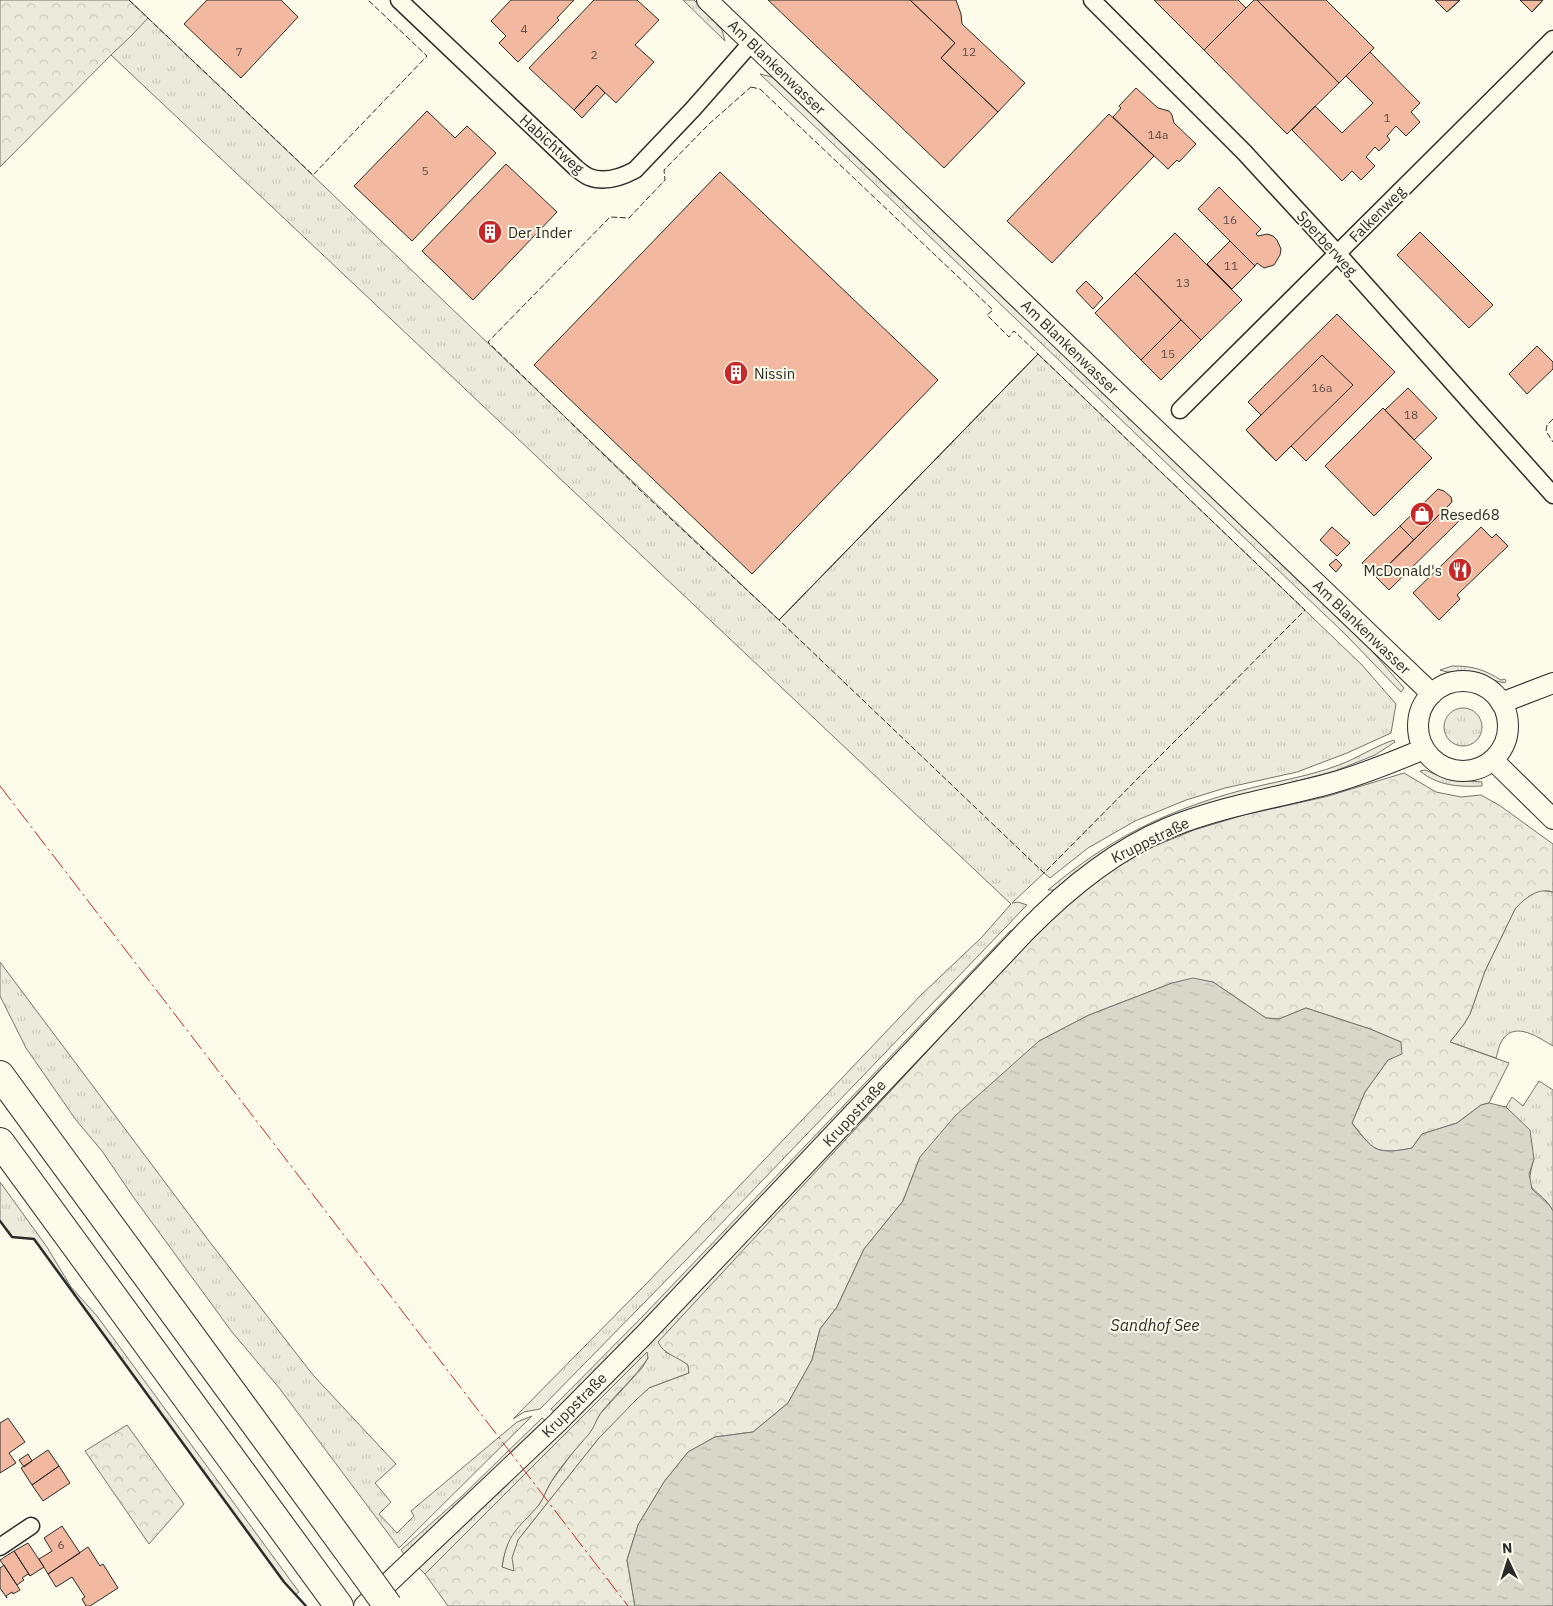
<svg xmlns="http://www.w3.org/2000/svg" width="1553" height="1606" viewBox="0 0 1553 1606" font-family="'IBM Plex Sans',sans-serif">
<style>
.grass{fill:url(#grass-tufts);stroke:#74746e}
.forest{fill:url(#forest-crowns);stroke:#74746e}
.water{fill:url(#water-ripples);stroke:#74746e}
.building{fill:#f2b8a0;stroke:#2b2b2b}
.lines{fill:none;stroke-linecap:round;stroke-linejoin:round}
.minor-casing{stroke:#2b2b2b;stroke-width:19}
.tertiary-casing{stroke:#2b2b2b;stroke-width:22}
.motorway-casing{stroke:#2b2b2b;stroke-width:30}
.minor{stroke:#fdfbea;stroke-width:16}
.tertiary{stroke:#fdfbea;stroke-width:20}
.motorway{stroke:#fdfbea;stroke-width:28}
.motorway-bridge-casing{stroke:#2b2b2b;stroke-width:30;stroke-linecap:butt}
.motorway-bridge{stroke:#fdfbea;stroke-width:28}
.fence{stroke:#2b2b2b;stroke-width:1;stroke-dasharray:6 2.5;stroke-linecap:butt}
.wall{stroke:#2b2b2b;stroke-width:2.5}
.power{stroke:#c62828;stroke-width:1;stroke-dasharray:18 4 2.5 4;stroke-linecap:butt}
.labels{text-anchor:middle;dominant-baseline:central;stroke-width:4;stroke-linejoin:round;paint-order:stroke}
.number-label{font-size:12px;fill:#5d4e48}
.street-label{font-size:15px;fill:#2b2b2b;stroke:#fdfbea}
.poi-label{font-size:15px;fill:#2b2b2b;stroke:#fdfbea;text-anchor:start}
.water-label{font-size:16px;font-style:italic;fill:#2b2b2b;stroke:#fdfbea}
</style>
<defs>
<pattern id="grass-tufts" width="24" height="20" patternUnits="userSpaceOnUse" patternTransform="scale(1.25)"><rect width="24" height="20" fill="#ecebdb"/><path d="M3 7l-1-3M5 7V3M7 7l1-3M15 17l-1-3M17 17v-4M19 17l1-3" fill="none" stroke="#cbcabc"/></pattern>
<pattern id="forest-crowns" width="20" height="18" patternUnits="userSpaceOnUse" patternTransform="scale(1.25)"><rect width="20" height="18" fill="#ecebdb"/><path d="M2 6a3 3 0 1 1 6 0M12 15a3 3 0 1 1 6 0" fill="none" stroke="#cbcabc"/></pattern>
<pattern id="water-ripples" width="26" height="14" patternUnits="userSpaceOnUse" patternTransform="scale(1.25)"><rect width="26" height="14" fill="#d8d7c9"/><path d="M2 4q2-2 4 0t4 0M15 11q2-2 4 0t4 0" fill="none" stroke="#bab9ad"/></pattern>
</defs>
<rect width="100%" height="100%" fill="#fdfbea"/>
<path class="grass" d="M129,0c217,206 432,415 650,620l259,-266 324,311 34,39 -5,29 -44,20 -50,19 -72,16 -39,12 -51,21 -47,27 -38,30 -6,-5 -32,30 6,-1 9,3 -340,354 -147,150 -16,3 -11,7 135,-137 273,-287 61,-58 29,-33 -900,-849 9,-9z
M683,0h11l28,30 3,11z
M760,74l12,3 11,8 511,490 77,75 33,38 -3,4 -55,-57z
M1452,666c21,0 31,3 49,14l4,-1 1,2 -1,2c-12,-2 -21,-7 -32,-9 -11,-2 -22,0 -33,-4z
M1444 727a19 19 0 1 1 38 0a19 19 0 1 1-38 0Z
M1394,740l1,2 -20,13 -40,16 -148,39 -39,17 -93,63h-7c59,-50 117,-79 191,-99 33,-9 68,-14 100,-26 19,-7 36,-19 55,-25z
M1425,770l22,9 35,3v4c-23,1 -44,0 -62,-15z
M1539,890l14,2v154c-14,-8 -37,-25 -50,-7 -4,5 -5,13 -7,19l-46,-16 14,-18 6,-10 15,-43 30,-62 7,-8z
M1011,930l1,2 -311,330 -146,150 -4,-3 92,-93z
M0,962l209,279 104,134 83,89 -21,19 16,19 -12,12 18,19 17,-17 -3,-5 106,-89 15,-6 -133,132 -119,-159 -48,-57 -98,-134 -32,-47 -26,-31 -50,-72 -26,-52z
M924,1054l-96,105 -163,193 14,6 9,7 1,8 -40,15 -50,50 -81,102 -4,32 -12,-5 2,-12 6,-18 17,-21 12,-11 12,-23 31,-42 8,-8 10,-18 42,-46 6,-10 -2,-5 -221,221 -7,-7z
M1539,1081l14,9v121c-14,-26 -31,-14 -19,-52l-28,-52 6,-10 11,9z
M0,1182l47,65 24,40 26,29 202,276 -3,2 -12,-12 -250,-343 -22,-2 -12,-16z
M542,1418l4,3 -142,133 -3,-4 60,-53z"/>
<path class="forest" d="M0,0h129l19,18 -16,17 -21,20 -111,112z
M1404,773l32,19 25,5 20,-2 18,10 54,39v48c-15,-5 -28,6 -38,17l-30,62 -15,43 -6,10 -14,18 59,21 -20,40 -8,2 -24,18 -35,11 -10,14c-10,2 -25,5 -35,1 -8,-3 -19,-19 -25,-26l13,-31 36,-50 -31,-13 -64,-21 -27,11 -13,-1 -53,-36 -41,1 -83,32 -50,26 -119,116 -17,44 -39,48 -27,58 -17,22 -8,31 -24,43 -35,29 -38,5 -27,15 -24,30 -26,43 -11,35 8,46h-187l-23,-32 222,-222 1,6c-14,21 -33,36 -48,56 -4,6 -6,14 -11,20 -13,15 -27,30 -38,48 -5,7 -7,17 -13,24 -20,23 -31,27 -36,61l12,4 -2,-13 6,-18 81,-102 37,-38 13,-12 40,-15 -1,-8c-10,-8 -25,-11 -30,-23l366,-395 33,-34 46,-39 47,-26 44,-18 50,-15 81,-18z
M127,1425l57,79 -35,40 -64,-93z"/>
<path class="water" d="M1193,978l20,4 53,36 13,1 27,-11 64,21 31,13 1,12 -14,6 -23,32 -13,31c5,7 17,23 25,26 10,4 25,1 35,-1l10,-14 35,-11 24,-18 8,-2 17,4 24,23 4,29 -5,15 3,15 18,17 3,5v395h-918l-8,-46 11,-35 26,-43 24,-30 27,-15 38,-5 35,-29 24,-43 8,-31 17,-22 27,-58 39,-48 17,-44 35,-41 84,-75 50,-26 83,-32z"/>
<path class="building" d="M207,0h74l17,17 -57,61 -57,-54z
M511,0h63l-17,18 2,2 -41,42 -19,-19 7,-7 -15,-15z
M594,0h43l22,20 -24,25 19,17 -38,41 -19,-18 -23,25 -45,-42z
M768,0h142l45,43 -14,15 57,54 -54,56z
M910,0h46l5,14 1,10 63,59 -27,29 -57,-54 14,-15z
M1154,0h84l8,8 -42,42z
M1254,0h3l82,83 -52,51 -83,-84z
M1257,0h69l48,48 -35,35z
M1435,0h25l-13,12z
M1435,0h25l-13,12z
M1520,0h23l-11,12z
M1520,0h23l-11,12z
M1370,52l50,51 -9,9 9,10 -14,14 -10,-10 -9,10 3,4 -11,11 -4,-4 -9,10 9,9 -14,14 -9,-9 -10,10 -50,-51 23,-24 27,27 31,-30 -27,-27z
M597,85l8,8 -23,25 -8,-8z
M1136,88l22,20 11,3 3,4 2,8 22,21 -17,18 -2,-2 -9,9 -55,-52 8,-9 -2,-2z
M427,111l28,27 12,-12 29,27 -84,88 -58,-55z
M1109,114l45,42 -102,107 -45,-42z
M506,164l51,48 -84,88 -51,-49z
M720,172l218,208 -186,194 -218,-209z
M1219,187l42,42 -5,5 2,2 9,-2 6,2 4,4 4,9 -1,6 -6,10 -10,3 -7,-5 -2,3 -57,-57z
M1420,232l73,73 -24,23 -72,-73z
M1175,233l67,67 -41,40 -66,-67z
M1230,241l25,25 -23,23 -25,-25z
M1135,273l46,47 -40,40 -46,-47z
M1086,281l17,17 -10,11 -17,-18z
M1337,314l58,58 -89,89 -15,-15 -15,15 -30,-31 15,-15 -13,-13z
M1181,320l20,20 -40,40 -20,-20z
M1537,346l16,16v7l-26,25 -18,-20z
M1322,355l31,30 -77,76 -30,-31z
M1408,388l29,30 -23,22 -29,-30z
M1383,408l49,50 -58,58 -49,-50z
M1438,489l6,2 7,6 1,5 -38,38 -14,-14z
M1446,508l13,13 -70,69 -13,-13z
M1400,526l14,14 -38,37 -14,-14z
M1332,527l18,16 -13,13 -17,-16z
M1481,527l11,11 4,-4 12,12 -51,49 3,4 -21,21 -26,-27z
M1336,559l6,6 -6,7 -7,-7z
M8,1418l17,24 -16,11 7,10 -16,10v-50z
M48,1450l11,16 -27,19 -11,-17z
M28,1454l4,7 -8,6 -5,-7z
M59,1466l11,17 -27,18 -11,-16z
M62,1526l18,27 -32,21 -9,-15 13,-8 -8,-13z
M28,1543l16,24 -14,9 -16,-25z
M88,1547l12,19 3,-2 15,24 -28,18h-4l-4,-7 3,-2 -13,-20 -16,10 -8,-13z
M14,1551l16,25 -2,-2 -6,4 2,2 -7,5 -17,-25z
M4,1565l16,25 -7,4 -1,-2 -6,4 1,2 -7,-10v-20z"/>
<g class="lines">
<g class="minor-casing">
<path id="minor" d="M399,0l177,168c4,3 8,7 13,9 15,6 33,0 46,-7l58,-61 59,-67
M1092,0l152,152 93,101 216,242
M1180,410l373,-371
M0,1547l31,-21"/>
</g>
<g class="tertiary-casing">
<path id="tertiary" d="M707,0l725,694
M1418 726a45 45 0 1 1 90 0a45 45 0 1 1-90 0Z
M1501,703l52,-20
M1493,760l60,59
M364,1606l193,-183 88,-89 380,-402c41,-42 88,-81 143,-104 49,-20 101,-29 153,-42 35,-9 70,-23 103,-37"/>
</g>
<g class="motorway-casing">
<path id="motorway" d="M0,1075l365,499
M0,1142l339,464"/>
</g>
<use href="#minor" class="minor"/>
<use href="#tertiary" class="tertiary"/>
<use href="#motorway" class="motorway"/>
<g class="motorway-bridge-casing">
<path id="motorway-bridge" d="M365,1574l23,32"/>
</g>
<use href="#motorway-bridge" class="motorway-bridge"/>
<path class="fence" d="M129,0l184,175 114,-119 -59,-56
M751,87l9,2 233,221 -6,5 22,22 5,-6 24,23 -259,266 -137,-128 -154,-150 122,-125 19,1 36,-38 -1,-10 45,-46z
M1038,354l267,256 -261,263 -265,-253z
M1553,419l-6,6 -1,6 7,11"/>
<path class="wall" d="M0,1221l12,16 22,2 250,343 22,24"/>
<path class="power" d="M0,786l628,820"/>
</g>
<defs>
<g id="building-disc" transform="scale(1.25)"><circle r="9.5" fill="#c62828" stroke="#fdfbea"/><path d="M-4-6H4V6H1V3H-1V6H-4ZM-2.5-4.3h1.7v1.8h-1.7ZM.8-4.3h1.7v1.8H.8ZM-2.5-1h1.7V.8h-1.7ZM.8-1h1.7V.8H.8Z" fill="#fff"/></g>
<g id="shop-disc" transform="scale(1.25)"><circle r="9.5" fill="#c62828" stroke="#fdfbea"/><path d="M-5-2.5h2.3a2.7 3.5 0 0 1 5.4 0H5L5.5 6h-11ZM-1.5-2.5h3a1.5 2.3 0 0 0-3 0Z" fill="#fff"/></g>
<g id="restaurant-disc" transform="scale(1.25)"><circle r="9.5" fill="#c62828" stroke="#fdfbea"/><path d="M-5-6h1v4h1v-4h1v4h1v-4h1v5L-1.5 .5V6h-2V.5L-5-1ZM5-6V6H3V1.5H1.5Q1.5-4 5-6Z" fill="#fff"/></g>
</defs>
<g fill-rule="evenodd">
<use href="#building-disc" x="490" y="232"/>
<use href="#building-disc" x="736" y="373"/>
<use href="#shop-disc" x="1422" y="514"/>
<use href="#restaurant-disc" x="1460" y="570"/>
</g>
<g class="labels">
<g class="number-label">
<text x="524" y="28">4</text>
<text x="239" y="51">7</text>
<text x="969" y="51">12</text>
<text x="594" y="54">2</text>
<text x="1387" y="117">1</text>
<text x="1158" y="134">14a</text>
<text x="425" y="170">5</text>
<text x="1230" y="219">16</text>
<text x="1231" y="265">11</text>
<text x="1183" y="282">13</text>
<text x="1168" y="353">15</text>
<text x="1322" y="387">16a</text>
<text x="1411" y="414">18</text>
<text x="61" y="1544">6</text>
</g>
<g class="street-label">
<text transform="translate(777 67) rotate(44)">Am Blankenwasser</text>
<text transform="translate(552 144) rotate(42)">Habichtweg</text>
<text transform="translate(1377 214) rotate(-45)">Falkenweg</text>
<text transform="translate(1327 243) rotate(48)">Sperberweg</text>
<text transform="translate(1070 347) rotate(44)">Am Blankenwasser</text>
<text transform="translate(1362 627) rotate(44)">Am Blankenwasser</text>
<text transform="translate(1150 840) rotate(-26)">Kruppstraße</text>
<text transform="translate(854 1113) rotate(-47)">Kruppstraße</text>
<text transform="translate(574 1405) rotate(-45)">Kruppstraße</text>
</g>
<g class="poi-label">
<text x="508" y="232">Der Inder</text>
<text x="754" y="373">Nissin</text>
<text x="1440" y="514">Resed68</text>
<text x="1442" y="570" text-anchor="end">McDonald's</text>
</g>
<g class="water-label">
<text x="1155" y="1325">Sandhof See</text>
</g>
</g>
<g transform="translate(1508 1561) rotate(356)" stroke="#fdfbea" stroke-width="4" paint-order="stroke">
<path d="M0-4L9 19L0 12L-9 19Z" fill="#2b2b2b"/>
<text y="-8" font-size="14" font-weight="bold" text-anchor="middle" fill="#2b2b2b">N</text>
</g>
</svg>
